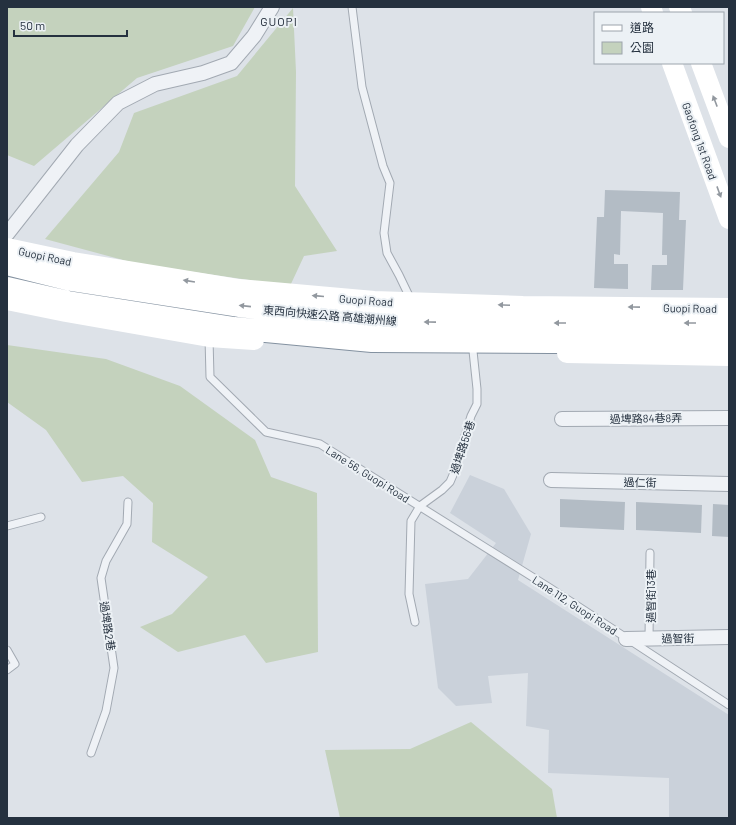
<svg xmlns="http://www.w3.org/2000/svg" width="736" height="825" viewBox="0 0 736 825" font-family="Barlow,'Noto Sans TC',sans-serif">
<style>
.built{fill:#cad1da}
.green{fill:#c4d2bd}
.building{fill:#b3bcc5}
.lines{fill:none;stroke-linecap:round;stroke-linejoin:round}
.lane-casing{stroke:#a2a9b2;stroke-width:9}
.street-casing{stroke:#a2a9b2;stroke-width:16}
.highway-casing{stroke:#8391a0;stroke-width:24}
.lane{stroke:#eff2f6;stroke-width:7}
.street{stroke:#eff2f6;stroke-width:14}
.secondary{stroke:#fff;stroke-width:20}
.highway{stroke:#fff;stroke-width:22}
.oneway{fill:#92989f}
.labels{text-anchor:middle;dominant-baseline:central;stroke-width:4;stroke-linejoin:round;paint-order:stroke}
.street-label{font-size:11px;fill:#25313f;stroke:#ecf1f5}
.neighbourhood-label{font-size:12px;letter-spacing:1px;fill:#182230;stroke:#ecf1f5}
</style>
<rect width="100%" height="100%" fill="#dde2e8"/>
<path class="built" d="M470,475l34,14 27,45 -13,46 211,135v103h-60v-40l-121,-5 1,-43 -23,-4 2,-53 -40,3 4,27 -36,3 -18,-18 -13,-104 43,-5 28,-36 -46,-30z"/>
<path class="green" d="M7,7h248l-22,39 -96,32 -103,88 -27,-11z
M293,8l3,64 -1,114 42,65 -33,5 -14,30 -152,-22 -93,-25 74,-87 15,-39 103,-37z
M7,345l99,14 74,27 75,54 16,37 46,16 1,159 -52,11 -21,-28 -67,17 -38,-25 32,-13 36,-37 -56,-35 1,-39 -30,-27 -41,6 -36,-52 -39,-28z
M471,722l81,67 5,29h-217l-15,-68 85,-1z"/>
<path class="building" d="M605,190l75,2 -1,28h7l-3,70h-32l1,-25h15v-10h-5l1,-42 -42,-2 -1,44 -6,-1v10h14v25l-34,-1 3,-71h7z
M560,499l65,3 -1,28 -64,-3z
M636,502l66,3 -1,28 -65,-3z
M713,504l16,1v32l-17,-1z"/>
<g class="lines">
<g class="lane-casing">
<path id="lane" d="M352,7l10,80 21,79 7,17 -6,50 3,20 12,22 12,25
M209,338l1,39 56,55 54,12 230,144 179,117
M7,526l34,-9
M415,622l-6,-28 2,-73 9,-15 22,-16 8,-8 3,-7 18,-59 6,-12v-15l-4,-38
M649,639l1,-86
M7,650l8,14 -8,6
M91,753l15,-42 8,-43 -13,-90 5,-17 21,-37 1,-22"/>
</g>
<g class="street-casing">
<path id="street" d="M7,234l70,-89 41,-42 37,-19 48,-11 28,-10 23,-27 18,-29
M562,419l167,-1
M551,480l178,4
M626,639l103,-2"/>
</g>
<g class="highway-casing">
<path id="highway" d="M7,264l64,16 168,26 134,15 150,2h206
M7,288l61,14 166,26 138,13 357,2"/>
</g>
<use href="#lane" class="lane"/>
<use href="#street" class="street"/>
<path class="secondary" d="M651,7l2,6
M679,7l3,6
M672,63l57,156
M701,63l28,75
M7,248l66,14 166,27 135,12 149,5 206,2
M7,300l59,12 143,25 45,3
M567,353l162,3"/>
<use href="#highway" class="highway"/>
</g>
<defs><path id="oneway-solid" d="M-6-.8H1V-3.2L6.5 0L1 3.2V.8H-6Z"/></defs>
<g class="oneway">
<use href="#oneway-solid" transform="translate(715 101) rotate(-111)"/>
<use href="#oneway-solid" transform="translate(719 192) rotate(70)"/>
<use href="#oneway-solid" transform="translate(189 281) rotate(-171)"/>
<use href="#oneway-solid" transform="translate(318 296) rotate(-175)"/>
<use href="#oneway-solid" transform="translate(504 305) rotate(-178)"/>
<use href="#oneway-solid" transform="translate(245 306) rotate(-174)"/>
<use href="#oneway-solid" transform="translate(634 307) rotate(-179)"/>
<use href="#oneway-solid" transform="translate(430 322) rotate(-179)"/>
<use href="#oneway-solid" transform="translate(560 323) rotate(-180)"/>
<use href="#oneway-solid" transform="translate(690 323) rotate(-180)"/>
</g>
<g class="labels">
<g class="street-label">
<text transform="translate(700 141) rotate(70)">Gaofong 1st Road</text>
<text transform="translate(45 256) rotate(12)">Guopi Road</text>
<text transform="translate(366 300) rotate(4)">Guopi Road</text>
<text transform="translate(690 308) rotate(1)">Guopi Road</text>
<text transform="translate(330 315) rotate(5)">東西向快速公路 高雄潮州線</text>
<text transform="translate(646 418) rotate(-1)">過埤路84巷8弄</text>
<text transform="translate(462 447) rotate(-72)">過埤路56巷</text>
<text transform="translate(368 474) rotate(32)">Lane 56, Guopi Road</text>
<text transform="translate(640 482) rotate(1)">過仁街</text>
<text transform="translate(650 596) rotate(-90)">過智街13巷</text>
<text transform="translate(575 605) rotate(33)">Lane 112, Guopi Road</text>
<text transform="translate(108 626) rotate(81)">過埤路2巷</text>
<text transform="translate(678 638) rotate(-1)">過智街</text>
</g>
<g class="neighbourhood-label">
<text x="279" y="21">GUOPI</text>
</g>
</g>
<rect width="736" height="825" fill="none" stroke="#25313f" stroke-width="16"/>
<rect x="594" y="12" width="130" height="52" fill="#ecf1f5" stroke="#9ca4ac"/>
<rect x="602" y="25" width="20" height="6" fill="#ffffff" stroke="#9ca4ac"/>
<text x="630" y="32" font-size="12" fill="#25313f">道路</text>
<rect x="602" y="42" width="20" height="12" fill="#c4d2bd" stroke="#9ca4ac"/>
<text x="630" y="52" font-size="12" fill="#25313f">公園</text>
<path d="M14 30v6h113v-6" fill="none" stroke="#25313f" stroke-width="2"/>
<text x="20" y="30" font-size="12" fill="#25313f" stroke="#ecf1f5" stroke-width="3" paint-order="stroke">50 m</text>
</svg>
